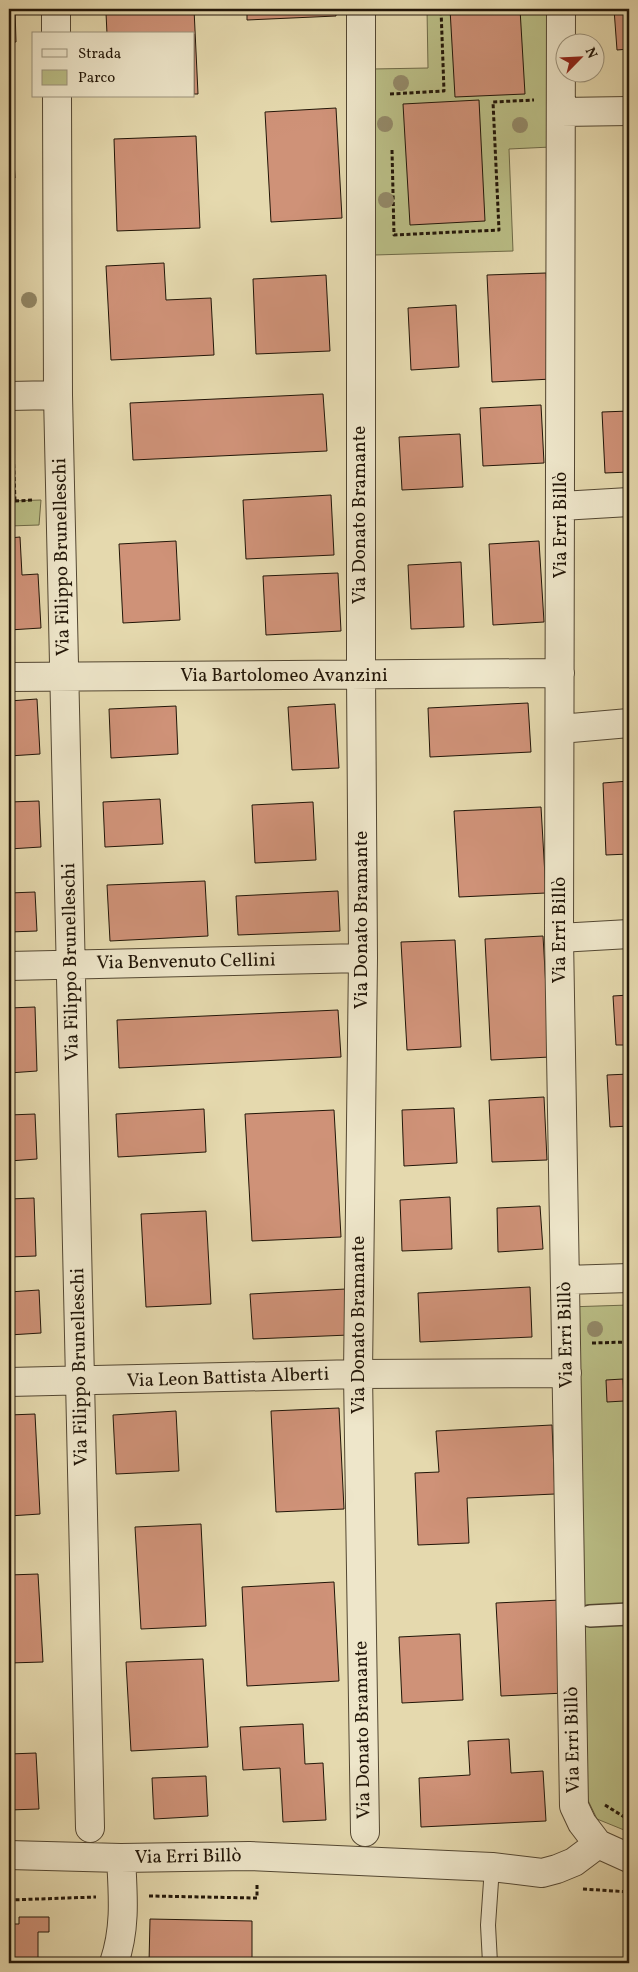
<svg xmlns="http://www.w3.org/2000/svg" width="638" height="1972" viewBox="0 0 638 1972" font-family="Vollkorn,serif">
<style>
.green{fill:#babe86;stroke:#6e6a47}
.building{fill:#cf9278;stroke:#221608}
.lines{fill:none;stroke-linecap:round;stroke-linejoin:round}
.service-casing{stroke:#534732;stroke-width:16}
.pedestrian-casing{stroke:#534732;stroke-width:24}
.minor-casing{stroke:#534732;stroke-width:30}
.path{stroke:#221608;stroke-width:3;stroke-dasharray:4 2.5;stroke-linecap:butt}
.service{stroke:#eee6ca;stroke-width:14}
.pedestrian{stroke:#eee6ca;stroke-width:21}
.minor{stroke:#eee6ca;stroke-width:28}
.tree{fill:#938968}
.labels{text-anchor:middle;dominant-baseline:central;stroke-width:4.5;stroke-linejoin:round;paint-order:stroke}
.street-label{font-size:19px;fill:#221608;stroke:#eee6ca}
</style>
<rect width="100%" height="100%" fill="#e5d9ae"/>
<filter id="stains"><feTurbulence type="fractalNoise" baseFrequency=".004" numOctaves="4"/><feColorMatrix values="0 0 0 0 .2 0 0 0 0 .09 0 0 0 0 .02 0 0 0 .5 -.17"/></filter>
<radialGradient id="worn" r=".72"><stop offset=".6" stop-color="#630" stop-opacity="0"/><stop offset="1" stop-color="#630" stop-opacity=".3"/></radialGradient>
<path class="green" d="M427,9h122l2,138 -42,2 4,102 -139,4 -2,-186 56,-1z
M41,500l-2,25 -30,1v-25z
M629,1305v527l-32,-13 -12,-25 -18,-487z"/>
<path class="building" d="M9,9h6l1,33h-7z
M194,9l4,85h-4v-60h-87l-1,-21z
M247,9h89v7l-89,4z
M450,9h70l5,85 -70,3z
M614,9h15v40l-12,1z
M9,94h1l5,84 -6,1z
M479,100l6,121 -75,4 -7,-121z
M336,108l6,110 -71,4 -6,-110z
M196,136l4,92 -83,3 -3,-92z
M624,138h5v18h-5z
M164,263l2,37 45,-2 3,57 -103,5 -5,-94z
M546,273l6,106 -60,3 -5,-107z
M326,275l4,76 -74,3 -3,-75z
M624,290h5v59h-1z
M456,305l3,62 -48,3 -3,-62z
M323,394l4,57 -194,9 -3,-57z
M541,405l3,58 -61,3 -3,-58z
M629,411v61l-24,1 -3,-61z
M460,434l3,53 -61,3 -3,-53z
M331,495l3,60 -88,4 -3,-59z
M20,537l2,38 16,-1 3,54 -32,2v-92z
M176,541l4,79 -57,3 -4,-79z
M539,541l5,81 -51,3 -4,-81z
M461,562l3,65 -53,2 -3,-64z
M338,573l3,58 -75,4 -3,-59z
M626,577h3v56z
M37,699l3,55 -31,2v-55z
M528,703l3,49 -101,5 -2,-49z
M335,704l4,64 -47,2 -4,-63z
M176,706l2,48 -67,4 -2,-49z
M629,781v73l-23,1 -3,-72z
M160,799l3,45 -58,3 -2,-45z
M39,801l2,46 -32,2v-47z
M313,802l3,58 -61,3 -3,-58z
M541,807l5,86 -87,4 -5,-86z
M205,881l3,55 -98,5 -3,-56z
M338,891l2,40 -102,4 -2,-39z
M35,892l2,39 -28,1v-39z
M543,936l7,121 -59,3 -6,-121z
M455,940l6,107 -54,3 -6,-108z
M629,995v50h-13l-3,-49z
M35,1007l2,64 -28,2v-65z
M338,1010l3,47 -222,11 -2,-48z
M629,1074v52l-19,1 -3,-52z
M544,1097l3,63 -55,2 -3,-62z
M454,1108l3,55 -53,3 -2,-56z
M204,1109l2,43 -88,5 -2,-43z
M334,1110l7,127 -89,4 -7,-127z
M35,1114l2,45 -28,2v-46z
M450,1197l2,52 -50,2 -2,-51z
M34,1198l2,58 -27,1v-58z
M540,1206l3,43 -45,3 -1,-44z
M206,1211l5,93 -65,3 -5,-93z
M530,1287l2,50 -112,5 -2,-49z
M346,1289l3,46 -96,4 -3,-45z
M39,1290l2,43 -32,2v-43z
M623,1379l1,22 -17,1 -1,-22z
M339,1408l5,101 -68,3 -5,-101z
M176,1411l3,60 -63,3 -3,-59z
M35,1414l5,100 -31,2v-101z
M552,1425l3,69 -88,4 2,45 -51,2 -3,-72 24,-1 -3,-41z
M201,1524l5,102 -65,3 -6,-102z
M38,1574l5,88 -34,1v-88z
M334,1582l5,99 -92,5 -5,-99z
M561,1600l4,93 -64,3 -5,-93z
M460,1634l3,66 -61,3 -3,-66z
M203,1659l5,88 -77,4 -5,-89z
M303,1724l2,40 18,-1 3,57 -43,2 -3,-54 -37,2 -3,-43z
M509,1739l2,34 32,-2 3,50 -125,6 -2,-49 51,-3 -2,-34z
M36,1753l3,56 -30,1v-56z
M206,1776l2,40 -54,3 -2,-41z
M19,1917h30v15h-11v31h-29v-39h10z
M150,1919l102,2v42h-103z"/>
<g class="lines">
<g class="service-casing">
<path id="service" d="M490,1963l-2,-38 4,-58"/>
</g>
<g class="pedestrian-casing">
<path id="pedestrian" d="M590,1616l39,-2"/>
</g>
<g class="minor-casing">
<path id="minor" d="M56,9v25
M361,9v666l2,283 -5,416 7,458
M561,9l-2,929 15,868 8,17 16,21 31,14
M57,96l1,299 32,1433
M561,112l68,-1
M9,396l49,-1
M561,506l68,-4
M9,677l551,-4
M560,729l69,-6
M559,938l70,-4
M9,966l354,-8
M565,1280l64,-2
M9,1382l349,-8 209,-1
M9,1855l112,3 128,-2 243,11 50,6 15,-4 17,-7 24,-18
M114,1963c12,-35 9,-68 7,-105"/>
</g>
<path class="path" d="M390,94l54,-3 -3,-82
M392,150l2,85 105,-5 -6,-128 41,-2
M9,501h6l-3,-79
M15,501l19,-1
M592,1343l37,-1
M605,1805l24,15
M583,1889l46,3
M149,1896l108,2v-13
M9,1900l87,-3"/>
<use href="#service" class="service"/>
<use href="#pedestrian" class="pedestrian"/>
<use href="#minor" class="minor"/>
</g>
<g class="tree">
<circle cx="401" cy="83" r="8"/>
<circle cx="385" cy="124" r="8"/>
<circle cx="520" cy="125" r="8"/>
<circle cx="386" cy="200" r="8"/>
<circle cx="29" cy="300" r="8"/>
<circle cx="595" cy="1329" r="8"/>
</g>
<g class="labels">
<g class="street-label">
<text transform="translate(360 515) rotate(-90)">Via Donato Bramante</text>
<text transform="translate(561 525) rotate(-90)">Via Erri Billò</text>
<text transform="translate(62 557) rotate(-91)">Via Filippo Brunelleschi</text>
<text x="284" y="676">Via Bartolomeo Avanzini</text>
<text transform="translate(362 920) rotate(-90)">Via Donato Bramante</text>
<text transform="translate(560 930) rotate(-90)">Via Erri Billò</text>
<text transform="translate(71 962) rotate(-91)">Via Filippo Brunelleschi</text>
<text transform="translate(186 962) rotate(-1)">Via Benvenuto Cellini</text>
<text transform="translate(359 1325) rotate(-90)">Via Donato Bramante</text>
<text transform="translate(566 1335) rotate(-91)">Via Erri Billò</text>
<text transform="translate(80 1367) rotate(-91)">Via Filippo Brunelleschi</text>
<text transform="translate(228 1378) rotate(-2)">Via Leon Battista Alberti</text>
<text transform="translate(363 1730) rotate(-91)">Via Donato Bramante</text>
<text transform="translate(573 1740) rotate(-91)">Via Erri Billò</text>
<text transform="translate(188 1857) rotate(-1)">Via Erri Billò</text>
</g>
</g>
<rect width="638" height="1972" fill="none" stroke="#e5d9ae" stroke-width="30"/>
<rect x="10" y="10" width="618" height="1952" fill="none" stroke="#221608" stroke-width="2.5"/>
<rect x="15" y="15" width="608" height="1942" fill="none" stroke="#221608"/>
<rect x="32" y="32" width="162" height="65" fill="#eee6ca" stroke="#9c937c"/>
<rect x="42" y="49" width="25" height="8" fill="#eee6ca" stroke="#9c937c"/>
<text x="78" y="58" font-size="15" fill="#221608">Strada</text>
<rect x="42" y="70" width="25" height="15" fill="#babe86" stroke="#9c937c"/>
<text x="78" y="82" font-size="15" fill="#221608">Parco</text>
<g transform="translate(580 58) rotate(66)"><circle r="24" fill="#eee6ca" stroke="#9c937c"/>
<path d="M0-4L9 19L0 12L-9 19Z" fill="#8f2418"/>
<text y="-8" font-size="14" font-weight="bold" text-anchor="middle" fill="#221608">N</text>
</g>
<rect width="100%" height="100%" filter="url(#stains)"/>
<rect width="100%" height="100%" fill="url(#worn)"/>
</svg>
